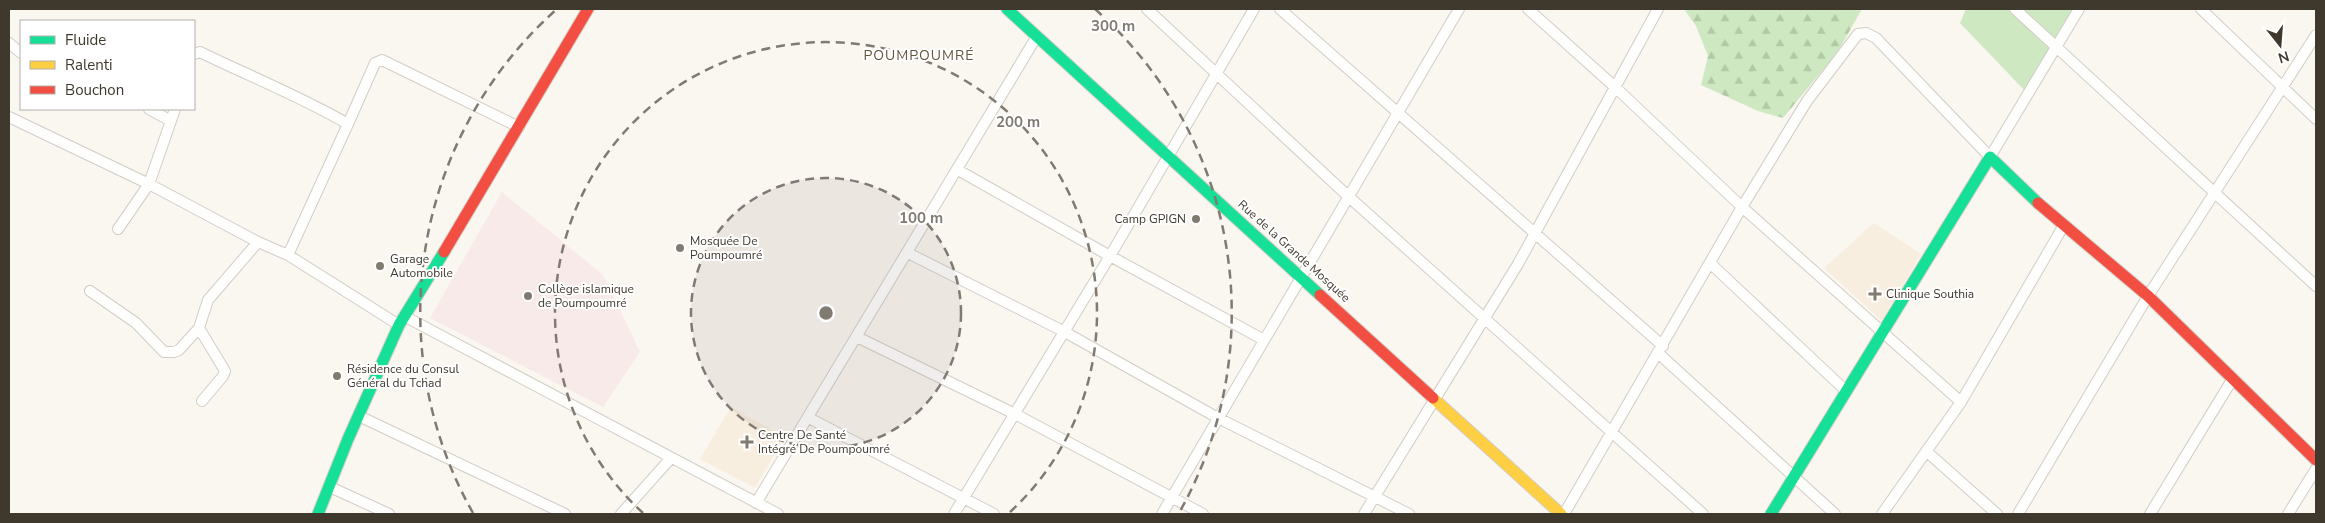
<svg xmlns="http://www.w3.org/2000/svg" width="2325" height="523" viewBox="0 0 2325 523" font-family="'Nunito Sans',sans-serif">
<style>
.education{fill:#f8eae8}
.built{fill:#f7eee0}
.green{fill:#cee9c1}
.forest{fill:url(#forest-firs)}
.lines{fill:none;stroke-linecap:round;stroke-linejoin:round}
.street-casing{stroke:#d2cdc5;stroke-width:12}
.fast-casing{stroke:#d2cdc5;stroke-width:13}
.slow-casing{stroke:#d2cdc5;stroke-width:13}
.jam-casing{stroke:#d2cdc5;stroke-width:13}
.street{stroke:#fefefd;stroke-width:10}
.fast{stroke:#16e098;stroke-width:11}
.slow{stroke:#ffcf43;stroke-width:11}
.jam{stroke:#f24e42;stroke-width:11}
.ring{fill:none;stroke:#807a71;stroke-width:2.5;stroke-dasharray:9 6}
.poi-dot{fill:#807a71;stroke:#fff;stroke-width:2}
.labels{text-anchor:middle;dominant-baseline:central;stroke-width:4;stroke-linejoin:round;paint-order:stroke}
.poi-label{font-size:12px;fill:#3f382d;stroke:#fff;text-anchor:start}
.street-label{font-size:12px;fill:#3f382d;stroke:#fff}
.neighbourhood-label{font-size:14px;letter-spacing:1px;fill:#63543c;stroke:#fff}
.centre{fill:#807a71;stroke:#fff;stroke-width:2.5}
.ring-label{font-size:15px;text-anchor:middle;font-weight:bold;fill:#807a71;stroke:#fff;stroke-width:4;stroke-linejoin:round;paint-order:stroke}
</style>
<defs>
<pattern id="forest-firs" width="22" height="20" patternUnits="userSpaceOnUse" patternTransform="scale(1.25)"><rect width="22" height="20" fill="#cee9c1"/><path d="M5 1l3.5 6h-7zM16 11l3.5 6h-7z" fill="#b2c9a6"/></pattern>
</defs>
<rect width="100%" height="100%" fill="#faf6f0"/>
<path class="education" d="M502,192l101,83 37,77 -37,55 -173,-89z"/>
<path class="built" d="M1874,223l47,31 -39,67 -58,-53z
M731,407l54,30 -30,51 -55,-29z"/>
<path class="green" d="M1966,9h113l-52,84 -67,-70z"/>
<path class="forest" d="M1684,9h178l-25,44 -54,65 -25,-7 -57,-26 7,-29 -12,-30z"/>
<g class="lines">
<g class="street-casing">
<path id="street" d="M1147,9l202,188 354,317
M1280,9l383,337
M1528,9l87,78 127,120 -178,307
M2015,9l301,277
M2201,9l115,110
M9,43l12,10
M194,54l6,-2c49,24 100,44 148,72l-60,131
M149,109l22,12
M9,117l140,67 26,-75
M348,124l27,-61 7,-3 137,67
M958,170l152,86 154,84
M118,229l31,-45 109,58 30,13 111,70
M908,253l155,78 155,87 191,96
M1710,263l135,127
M90,291l46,32 28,29h10l5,-2 20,-22 9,-28 50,-58
M404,316l374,198
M199,328l26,43 -2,5 -21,25
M857,337l158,77 188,100
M1658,353l177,161
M1961,402l-219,-195 65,-106 51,-67 8,-1 10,5 114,119 89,-148
M359,416l206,98
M809,418l185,96
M1926,451l71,63
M330,487l59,27
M756,503l281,-467
M621,514l50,-56
M954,514l156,-258 144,-247
M1162,514l297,-505
M1364,514l154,-250 140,-255
M1882,514l79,-112 103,-177
M2018,514l130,-218 168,-261
M2150,514l82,-134
M2288,514l28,-45"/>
</g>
<g class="fast-casing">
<path id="fast" d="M1007,9l313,286
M318,514l30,-75 51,-114 45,-73
M1771,514l219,-357 48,46"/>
</g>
<g class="slow-casing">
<path id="slow" d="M1433,398l128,116"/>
</g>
<g class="jam-casing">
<path id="jam" d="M2038,203l110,93 168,164
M444,252l144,-243
M1320,295l113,103"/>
</g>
<use href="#street" class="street"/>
<use href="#fast" class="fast"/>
<use href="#slow" class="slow"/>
<use href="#jam" class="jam"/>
</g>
<circle cx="826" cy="313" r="135" fill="#807a71" fill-opacity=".12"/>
<g class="ring">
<circle cx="826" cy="313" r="135"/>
<path d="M643 513A271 271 0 1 1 1009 513"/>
<path d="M473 513A406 406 0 0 1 557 9M1095 9A406 406 0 0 1 1179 513"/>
</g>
<g class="poi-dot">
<circle cx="1196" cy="219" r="5"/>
<circle cx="680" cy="248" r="5"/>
<circle cx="380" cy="266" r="5"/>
<path d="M1872.5 286.5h5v5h5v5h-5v5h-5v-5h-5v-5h5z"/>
<circle cx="528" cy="296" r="5"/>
<circle cx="337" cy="376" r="5"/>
<path d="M744.5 434.5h5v5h5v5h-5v5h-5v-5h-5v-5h5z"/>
</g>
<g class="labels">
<g class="poi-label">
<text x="1186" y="219" text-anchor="end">Camp GPIGN</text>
<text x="690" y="241">Mosquée De<tspan x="690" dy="14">Poumpoumré</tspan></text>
<text x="390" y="259">Garage<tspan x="390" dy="14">Automobile</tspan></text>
<text x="538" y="289">Collège islamique<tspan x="538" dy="14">de Poumpoumré</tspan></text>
<text x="1886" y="294">Clinique Southia</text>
<text x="347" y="369">Résidence du Consul<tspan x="347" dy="14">Général du Tchad</tspan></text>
<text x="758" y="435">Centre De Santé<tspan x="758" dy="14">Intégré De Poumpoumré</tspan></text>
</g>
<g class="street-label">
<text transform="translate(1294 251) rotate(42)">Rue de la Grande Mosquée</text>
</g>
<g class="neighbourhood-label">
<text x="919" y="55">POUMPOUMRÉ</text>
</g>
</g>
<circle cx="826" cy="313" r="8" class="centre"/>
<g class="ring-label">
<text x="1113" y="31">300 m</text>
<text x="1018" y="127">200 m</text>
<text x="921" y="223">100 m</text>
</g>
<rect width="2325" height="523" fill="none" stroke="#3f382d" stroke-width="20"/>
<rect x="20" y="20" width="175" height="90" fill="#ffffff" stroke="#b2afab"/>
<rect x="30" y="36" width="25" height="8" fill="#16e098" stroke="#b2afab"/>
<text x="65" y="45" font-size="15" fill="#3f382d">Fluide</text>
<rect x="30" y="61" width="25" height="8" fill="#ffcf43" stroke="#b2afab"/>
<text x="65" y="70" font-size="15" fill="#3f382d">Ralenti</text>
<rect x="30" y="86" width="25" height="8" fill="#f24e42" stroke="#b2afab"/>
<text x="65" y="95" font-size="15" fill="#3f382d">Bouchon</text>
<g transform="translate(2280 45) rotate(163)" stroke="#ffffff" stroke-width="4" paint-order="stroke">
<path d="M0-4L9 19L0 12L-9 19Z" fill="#3f382d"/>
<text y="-8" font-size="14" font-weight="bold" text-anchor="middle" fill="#3f382d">N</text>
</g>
</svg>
